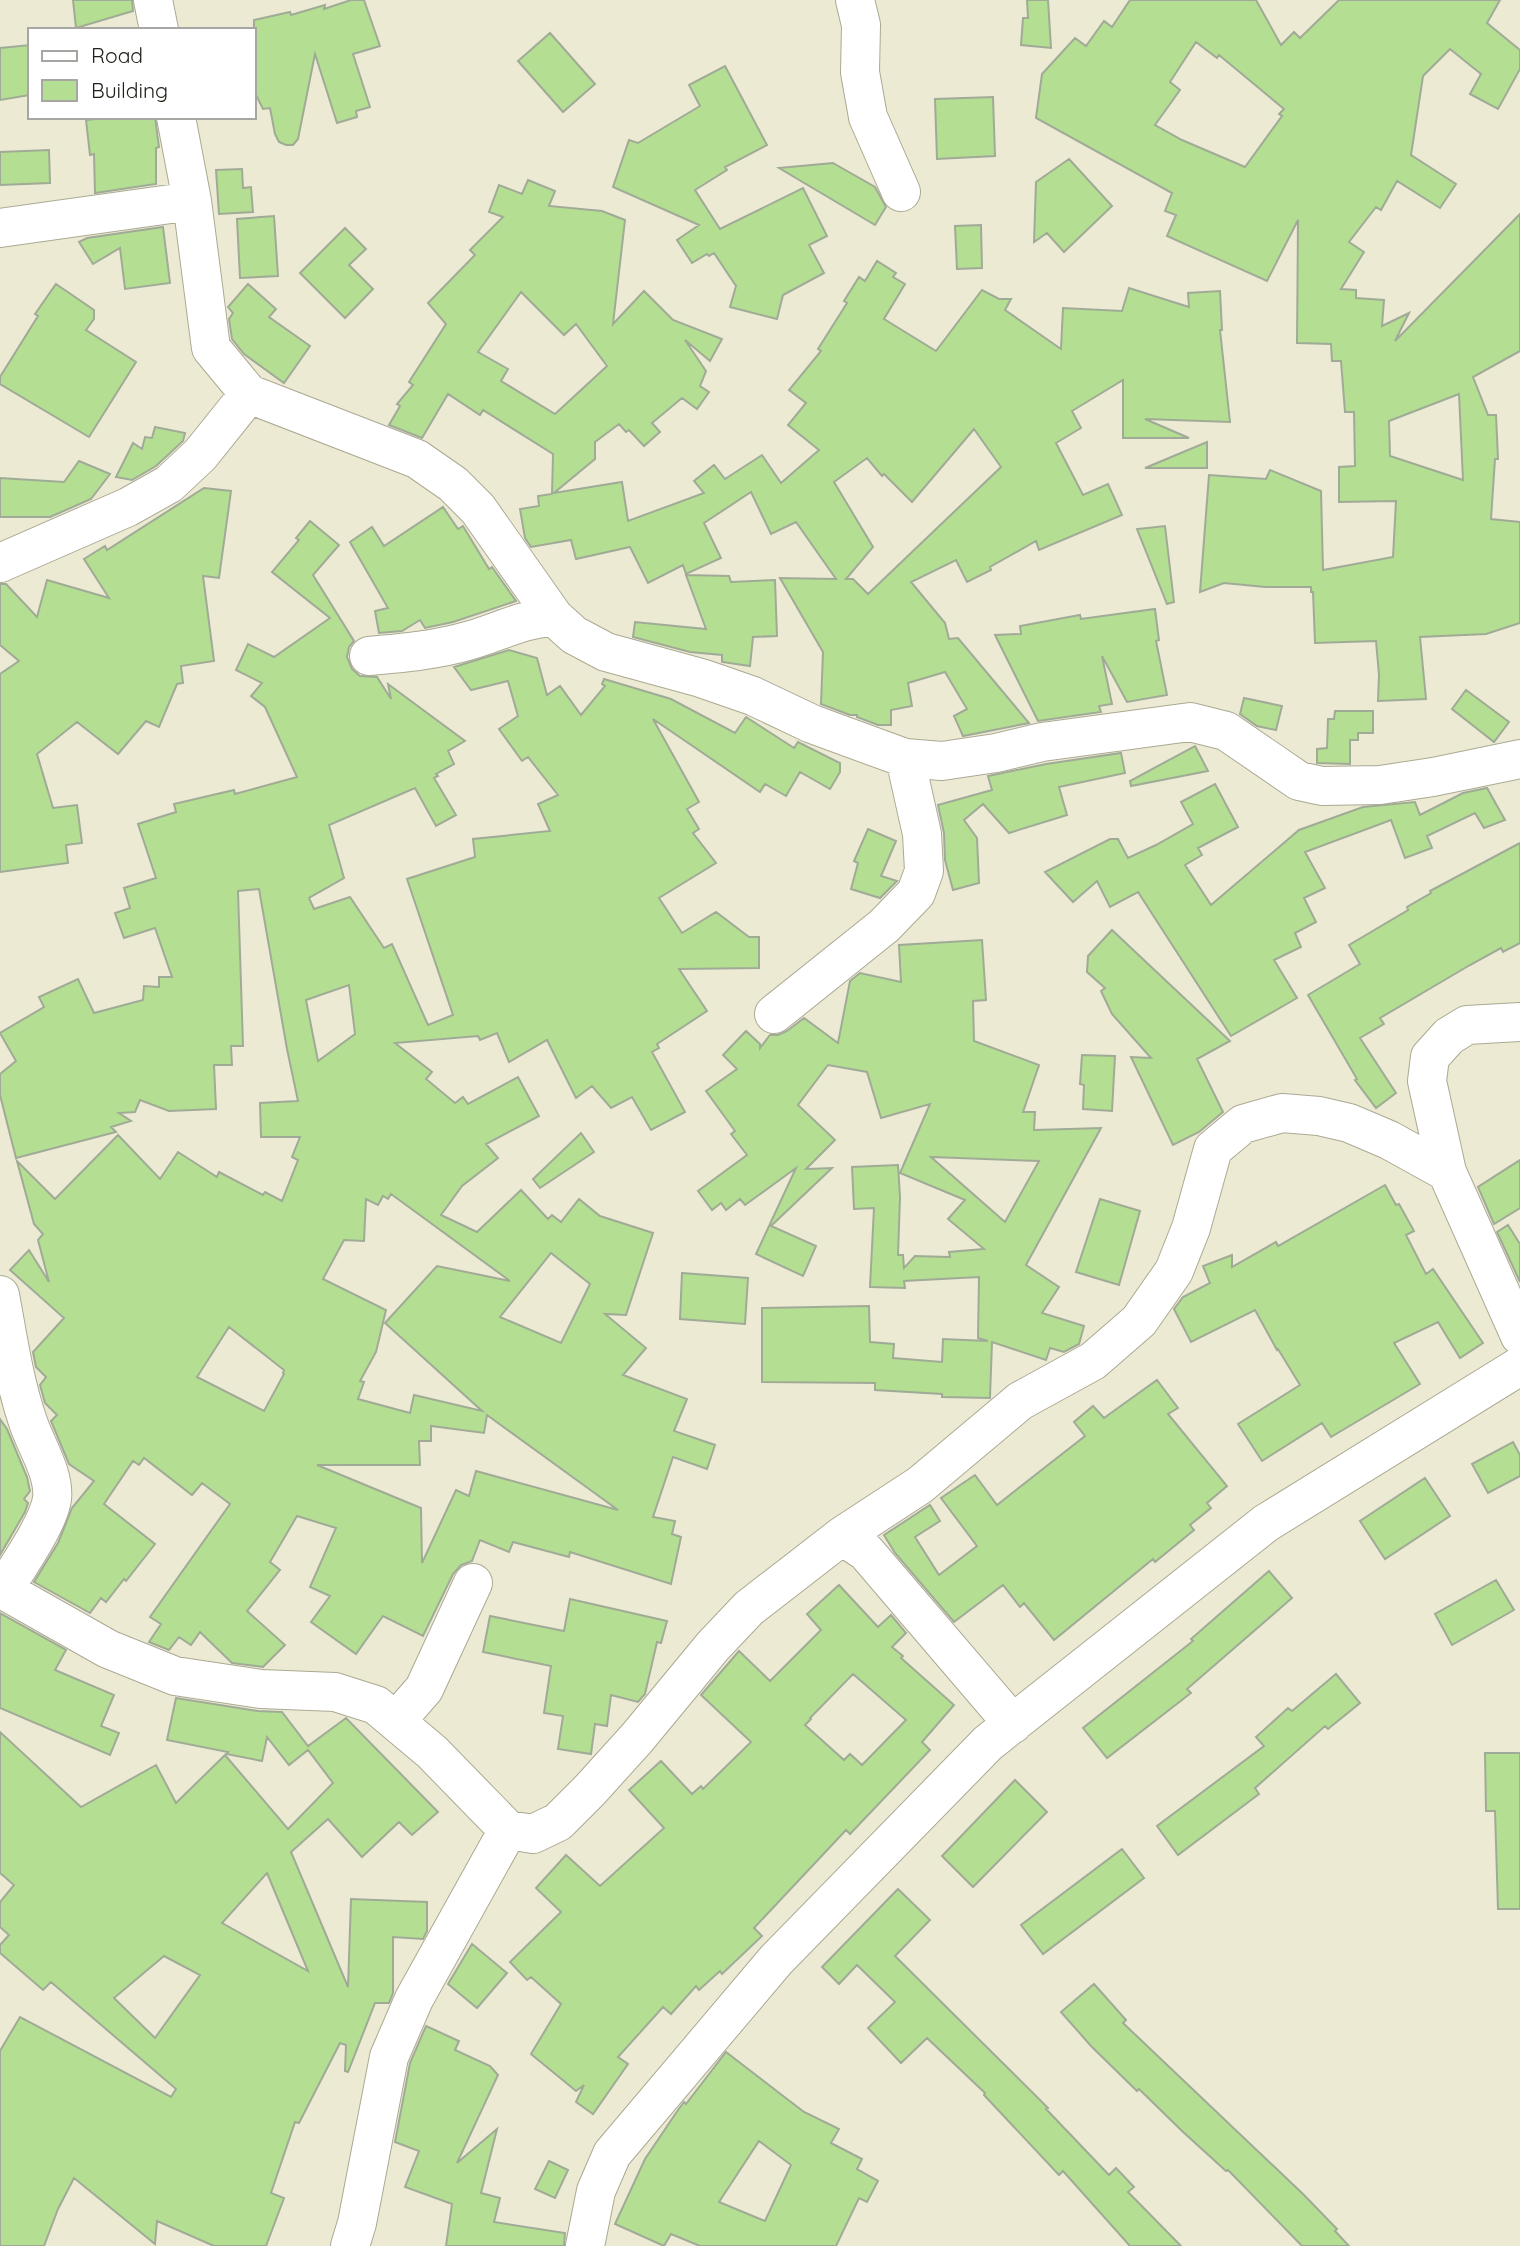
<svg xmlns="http://www.w3.org/2000/svg" width="1520" height="2246" viewBox="0 0 1520 2246" font-family="Quicksand,sans-serif">
<style>
.building{fill:#b4de91;stroke:#a0ab97;stroke-width:2;fill-rule:evenodd}
.lines{fill:none;stroke-linecap:round;stroke-linejoin:round}
.minor-casing{stroke:#aca993;stroke-width:40}
.minor{stroke:#fff;stroke-width:38}
</style>
<rect width="100%" height="100%" fill="#edead3"/>
<path class="building" d="M73,0h59l1,11 -57,17z
M351,0h13l16,46 -27,8 17,53 -14,4 1,6 -20,6 -22,-69 -17,85 -5,6h-7l-7,-3 -4,-8 -5,-26 -7,1 -9,-18v-71l36,-8 1,3 34,-10 -1,4z
M1027,0h21l3,48 -30,-3 2,-27h5z
M1130,0h126l25,45 13,-13 6,6 39,-38h161l-13,23 33,27v19l-22,40 -28,-15 11,-20 -31,-25 -27,27 -12,79 45,29 -16,24 -43,-27 -16,29 -5,-3 -27,35 15,10 -23,37 15,1v8l28,2 -2,26 27,-13 -14,28 125,-127v137l-47,26 15,38h8l2,44h-3l-4,60 29,3v101l-34,11 -66,3 6,62 -48,2 1,-26 -3,-34 -61,2 -2,-51h-2v-5h-46l-41,-4 -24,9 9,-117 57,4 4,-9 51,21 2,79 70,-13 3,-56 -57,1v-35l16,-1 -1,-54h-9l-4,-51h-9l-1,-17 -34,-1 1,-123 -31,61 -100,-45 9,-21 -11,-4 7,-18 -136,-75 6,-44 33,-36 11,8 18,-25 8,6zM1196,42l21,16 2,-3 65,54 -5,5 3,2 -37,51 -63,-27 -27,-15 25,-35 -10,-8zM1459,394l4,86 -73,-24 -1,-35z
M550,33l45,51 -32,28 -45,-51z
M30,45v50l-30,5v-52z
M725,66l42,79 -42,22 2,3 -32,20 25,39 83,-41 24,48 -18,9 15,28 -41,22 -6,24 -47,-12 6,-21 -22,-33 -5,3 -2,-2 -15,9 -15,-23 22,-15 -86,-38 16,-47 9,3 62,-37 -11,-21z
M993,97l2,59 -58,3 -2,-60z
M115,117h40l4,30 -3,1v36l-61,9 -1,-39 -4,1 -4,-35z
M49,150l1,33 -50,2v-33z
M1069,159l43,47 -48,46 -17,-19 -13,9 2,-60z
M833,163l42,24 11,20 -11,18 -96,-57z
M242,169l1,19 8,-1 2,25 -34,2 -3,-44z
M528,180l27,11 -6,15 53,5 23,9 -12,104 31,-33 29,29 49,19 -12,22 -25,-21 21,31 -6,15 9,6 -12,17 -15,-11 -30,25 8,9 -16,14 -15,-16 -3,2 -7,-8 -24,18v17l-41,34 68,-11 6,39 76,-28 -10,-12 20,-16 11,14 37,-24 19,28 38,-33 -31,-25 18,-22 -17,-13 32,-39 -3,-2 29,-46 -3,-2 15,-24 6,4 12,-20 19,12 -3,4 12,7 -21,35 52,32 46,-61 17,9h12l-6,11 56,39 2,-41 59,3 7,-23 60,19 -1,-14 32,-2 2,39h-2l10,92 -85,-3 44,19h-66v-58l-51,31 9,17 -25,15 27,52 25,-11 14,31 -83,35 -3,-9 -46,26 1,3 -24,12 -11,-22 -45,22 34,41 4,16 9,-1 71,85 -66,13 -9,-20 13,-7 -22,-37 -37,11 4,23 -21,4v15h-13l-21,-8v-2h-7l-29,-11 2,-52 -43,-74 56,1 -40,-57 -25,12 -20,-42 -47,31 17,35 -35,16 -3,-9 -35,18 -18,-36 -54,12 -5,-19 -40,7 -6,-9 -5,-29 19,-3 -1,-10 14,-2 1,-40 -70,-44 -3,5 -32,-21 -26,44 -33,-13 11,-19 -3,-2 16,-19 -4,-3 37,-58 -18,-21 47,-48 -5,-5 33,-33 -14,-5 10,-27 23,9zM521,292l43,43 12,-11 31,42 -52,48 -54,-33 7,-12 -30,-17zM974,429l27,38 -133,127 -15,-15h-7l27,-32 -39,-65 33,-24 15,18 2,-2 28,28z
M274,216l4,60 -38,2 -3,-59z
M981,225l1,43 -25,1 -2,-43z
M163,227l7,56 -45,6 -5,-41 -27,16 -14,-22 8,-4z
M345,228l21,21 -17,16 24,24 -28,29 -45,-45z
M56,284l38,26v9l-8,11 50,32 -47,75 -89,-53v-7l38,-61 -3,-2z
M248,284l28,25 -7,8 41,29 -26,37 -40,-29 -12,-15 -3,-20 4,-6 -5,-6z
M155,427l30,6 -2,8 -27,25 -24,14 -16,-3 17,-34 9,6 3,-12 7,1z
M1207,442v26h-62z
M79,461l31,13 -19,25 -41,18h-50v-39l64,4z
M204,488l27,3 -12,87 -16,-2 11,85 -33,5 2,17 -6,1 -18,43 -13,-6 -28,33 -41,-32 -40,32 16,54 24,-3 5,38 -16,2 2,18 -68,9v-198l19,-13 -19,-16v-61h6l31,33 10,-37 62,18 -25,-39 21,-13 2,4z
M443,507l15,22 5,-3 26,43 3,-2 24,34 -63,21 -28,6 -5,-8 -18,11 -23,2 -4,-22 13,-3 -38,-66 22,-15 12,19z
M310,521l29,24 -26,30 41,66 -5,6 -2,10 5,12 8,7 17,1 14,22 -3,-15 77,57 -17,10 6,13 -18,10 2,2 -4,2 22,37 -20,11 -21,-38 -86,37 15,53 -35,20 5,11 36,-12 34,51 8,-4 36,81 25,-10 -46,-136 68,-22 -2,-18 77,-8 -12,-27 20,-9 -30,-38 -6,4 -23,-32 19,-13 -10,-35 -37,9 -17,-23 55,-17 28,8 10,37 13,-9 21,29 24,-29 -3,-2 2,-5 67,20 64,34 11,-16 48,31 4,-6 42,21v9l-10,17 -30,-17 -14,24 -21,-12 -5,8 -107,-73 46,83 -12,7 12,20 -6,4 23,30 -57,35 23,35 34,-21 33,25h10v31l-80,1 28,42 -50,33 2,4 -7,4 33,60 -34,18 -19,-33 -21,11 -19,-22 -16,12 -29,-58 -38,22 -12,-29 -17,7 -2,-4 -83,7 37,29 -6,7 29,24 8,-6 5,7 50,-27 21,39 -53,28 12,14 -36,28 -21,29 36,17 44,-42 27,29 4,-4 9,7 18,-23 21,17 53,17 -27,82 -21,-1 41,34 -23,27 64,24 -13,32 41,14 -8,24 -34,-12 -20,60 22,4 -3,13 9,3 -10,47 -101,-32 -1,5 -56,-15 -4,10 -29,-12 -8,21 -11,4 -8,9 -30,62 -40,-20 -27,38 -45,-32 19,-26 -20,-9 26,-59 -39,-12 -27,46 10,8 -33,41 38,34 -22,22 -31,-4 -32,-31 -9,13 -12,-8 -10,13 -20,-8 12,-18 -11,-7 80,-113 -28,-21 -10,12 -48,-37 -5,7 -6,-4 -29,43 51,40 -29,37 -2,-2 -18,23 -5,-4 -11,15 -56,-31 24,-39 14,-35 22,-27 -25,-17 -18,-43 6,-6 -12,-12 -5,-18 6,-8 -10,-10 -3,-15 31,-34 -54,-48 19,-20 20,32 -11,-42 5,-6 -9,-10 -17,-63 38,38 63,-64 42,44 18,-27 39,25 2,-5 44,23 2,-3 17,9 16,-41 -6,-3 8,-20h-39l-1,-34 38,-2 -11,-52 -28,-160 -21,2 5,155h-12l1,19h-18l2,44 -47,2 -29,-11 -5,12 -16,1 12,8 -20,6 5,5 -100,26 -16,-63v-21l16,-13 -16,-28 44,-26 -5,-10 39,-18 16,34 49,-13 1,-14 15,1v-10h13l-17,-49 -31,10 -9,-25 15,-5 -6,-20 32,-10 -18,-54 38,-12 -2,-8 60,-14 1,4 62,-17 -32,-70 -14,-11 11,-13 -26,-13 12,-26 26,13 56,-39 -58,-46 27,-32 -3,-2zM349,985l6,49 -37,27 -12,-61zM391,1194l119,87 -73,-15 -52,57 97,88 -68,-16 -4,18 -52,-14 6,-17 -4,-1 16,-29 10,-42 -63,-31 21,-39 20,1 2,-42 12,6 5,-9 5,3zM551,1253l39,31 -29,59 -61,-26zM229,1327l55,43 -1,3 1,1 -20,37 -67,-34zM487,1415l131,95 -142,-39 -7,25 -13,-6 -34,73 -1,-55 -104,-43h103l-1,-24h12v-15l53,7z
M1165,526l9,76 -7,2 -30,-75z
M686,575l43,1 2,6 44,-2 2,56 -24,1 -3,29 -28,-4v-7l-32,-3 -57,-15 2,-15 71,7z
M1155,609l4,31 -3,1 11,54 -40,7 -25,-46 10,48 -13,2 2,6 -63,9 -43,-86 26,-1 -1,-8 60,-11 1,4z
M1466,690l43,32 -15,20 -42,-33z
M1244,698l38,8 -6,24 -19,-4 -17,-12z
M1335,711h38v22h-15v7h-8v24l-33,-1v-14l10,-1 1,-29h6z
M1195,746l13,25 -77,15 -1,-5z
M1121,753l4,20 -66,14 8,28 -58,18 -26,-29 -19,16 13,18 2,45 -26,7 -8,-30 -1,-27 -6,-28 54,-15 -4,-14 58,-12z
M1215,784l23,43 -40,21 4,7 -17,10 26,40 88,-75 64,-23 52,-5 5,13 43,-22 24,-5 18,32 -21,8 -9,-15 -48,23 5,12 -27,10 -14,-38 -86,32 20,36 -21,10 12,24 -21,11 6,14 -27,13 23,38 -66,38 -93,-144 -28,15 -13,-26 -24,21 -28,-30 65,-33h8l10,19 28,-13 37,-21 -12,-22z
M868,829l28,12 -15,35 16,5 -17,17 -29,-9 7,-26 -4,-2z
M1520,843v100l-17,9 -2,-4 -31,17 -90,53 4,6 -24,14 36,55 -20,15 -21,-28 2,-1 -49,-84 52,-31 -11,-19 59,-35 -1,-3 24,-14 -1,-2z
M1112,930l118,111 -33,18 26,53 -24,20 -26,13 -42,-88 20,1 -39,-44 -11,-23 4,-3 -18,-16 1,-16z
M982,940l4,60 -13,1 1,40 65,24 -16,47h12l-1,18 67,-2 -75,137 33,22 -17,26 42,13 -5,18 -15,8 -14,-4 -4,12 -54,-18 -2,56 -48,-1v-3l-67,-4v-7l-113,-1v-74l107,-2 1,36 24,2 -1,14 49,4 1,-23 45,2 -10,-3 1,-61 -75,4 1,7 -35,-1 4,-79 -20,1 -2,-42 46,-2 2,32 -2,58h5l1,13 11,-12 35,1 -1,-5 35,-3 -36,-30 17,-19 -65,-27 30,-69 -49,14 -14,-46 -39,-7 -30,40 37,35 -29,29 26,-1 -61,58 45,20 -13,30 -47,-22 40,-86 -51,37 -5,-6 -14,11 -5,-7 -9,7 -14,-19 49,-36 -16,-21 4,-3 -29,-40 31,-22 -14,-14 23,-24 14,13v4l10,-13h8l9,-4 17,-13 34,25 12,-62 10,-8 41,9 -2,-37zM931,1157l108,4 -34,61z
M1082,1055l33,1 -3,55 -29,-2 1,-24 -4,-1z
M581,1133l13,19 -54,36 -7,-9z
M1520,1160v48l-26,16 -16,-37z
M1385,1185l11,20 3,-1 15,27 -8,4 20,39 7,-5 50,74 -23,15 -22,-36 -44,21 26,41 -89,53 -9,-14 -60,38 -24,-37 62,-39 -22,-36 -1,1 -22,-40 -64,32 -17,-33 9,-12 27,-14 -7,-17 29,-11v12l44,-25 2,4z
M1100,1199l40,12 -21,74 -43,-13z
M1508,1225l12,19v38l-23,-50z
M682,1273l66,5 -3,46 -65,-5z
M1157,1380l21,28 -10,6 59,72 -20,17 4,5 -21,17 4,5 -39,32 -2,-3 -99,81 -30,-37 -4,4 -17,-22 -49,37 -59,-69 -11,-18 46,-30 10,16 -25,16 24,38 38,-29 -36,-48 34,-23 22,30 88,-69 -11,-14 19,-16 11,12z
M0,1419l7,10 20,48 3,14 -6,8 4,4 -3,9 -25,43z
M1513,1442l7,13v21l-32,17 -16,-29z
M1425,1478l25,38 -65,43 -25,-38z
M1269,1571l23,27 -105,91 4,4 -84,65 -24,-30 110,-87 -2,-2z
M1496,1580l18,30 -62,35 -17,-31z
M839,1585l39,42 13,-12 15,18 -14,14 11,9 -2,2 53,47 -32,37 8,8 -80,84 -4,-4 -92,98 8,8 -40,38 -2,-3 -21,19 -3,-4 -25,28 -8,-7 -45,50 10,7 -35,50 -17,-12 8,-17 -8,6 -45,-37 30,-50 -30,-27 -4,3 -17,-18 51,-50 -25,-24 30,-33 34,31 64,-58 -35,-38 32,-29 31,33 9,-8 2,3 48,-47 -50,-47 38,-44 31,30 51,-51 -14,-16zM853,1674l53,46 -44,45 -12,-11 -6,6 -39,-35 6,-6 -1,-1z
M570,1599l97,22 -6,22 -4,-1 -12,52 -7,8 -27,-7 -4,31 -12,-2 -4,30 -33,-5 5,-33 -19,-3 7,-47 -68,-14 7,-36 74,15z
M0,1613l66,37 -11,20 59,25 -13,31 18,7 -9,22 -110,-47z
M1336,1674l24,29 -32,26 -3,-3 -70,62 4,6 -81,61 -21,-29 107,-80 -8,-9 32,-29 4,3z
M176,1698l82,13 24,1 26,34 38,-28 92,94 -26,23 -13,-13 -37,35 -34,-38 -37,33 57,135 3,-88 76,3v29l-4,8 -30,-2v56l-4,10h-14l-27,69 -3,-1 1,-26 -6,-2 -41,80 -4,-1 -24,71 13,5 -18,48h-52l-57,-25 -2,23 -81,-66 -16,31 -14,37h-44v-195l20,-34 151,80 5,-8 -125,-107 -8,8 -43,-37v-8l9,-10 -9,-8v-25l14,-17 -14,-12v-141l81,75 75,-42 20,38 49,-48 63,74 45,-46 -25,-33 -19,15 -22,-28 -5,24 -36,-7 2,-2 -61,-12zM267,1873l41,98 -86,-48zM164,1956l36,19 -45,63 -41,-40z
M1485,1753h35v156h-22l-3,-98h-9z
M1015,1780l32,32 -74,75 -31,-31z
M1122,1849l22,29 -101,76 -22,-29z
M898,1889l32,31 -35,36 153,152 -2,1 63,66 7,-7 18,19 -6,5 53,54h-51l-67,-75 -4,4 -75,-80 1,-2 -58,-55 -26,25 -33,-35 27,-26 -38,-37 -18,19 -17,-17z
M472,1944l35,29 -30,35 -29,-24z
M1094,1984l32,36 -3,3 180,171 34,35 -2,2 14,15h-47l-74,-76 -2,1 -44,-40 -43,-42 -2,2 -46,-45 -30,-34z
M426,2026l33,15 -4,9 35,16 8,9 -41,88 40,-34 -16,64 19,5 -6,24 71,11 -1,13h-118l6,-42 -47,-17 14,-36 -24,-9 15,-79z
M726,2052l78,60 35,17 -8,14 31,16 -5,10 21,12 -11,21 -8,-4 -23,48h-136l-29,-12 -7,12 -49,-22 30,-65 33,-49 6,-8 2,2zM759,2141l32,24 -26,56 -46,-19z
M549,2161l19,9 -13,28 -20,-9z"/>
<g class="lines">
<g class="minor-casing">
<path id="minor" d="M153,0l6,30
M855,0l6,25 -1,47 8,45 33,75
M176,117l16,84 19,147 38,46 168,65 36,25 25,25 76,108 20,18 32,17 95,26 52,18 59,28 93,34 37,3 54,-8 46,-11 148,-20 36,9 73,50 23,5 58,-1 53,-8 87,-18
M0,228l192,-27
M0,563l128,-56 41,-23 31,-29 49,-61
M369,656c35,-3 68,-6 102,-16 28,-8 53,-22 83,-23
M774,1014l110,-88 32,-33 8,-22 -2,-37 -17,-76
M1447,1172l-20,-91 3,-24 19,-21 18,-11 53,-3
M0,1295c8,43 14,86 28,127 8,24 27,52 24,77 -4,26 -35,68 -48,91
M842,1536l24,16 147,172
M0,1588l108,61 67,27 86,13 74,3 41,13 56,47 76,78 25,4 25,-12 32,-32 47,-52 76,-92 36,-38 93,-72 78,-51 100,-84 73,-40 46,-40 35,-50 17,-43 22,-79 30,-25 39,-11 37,3 30,7 40,17 58,32 73,164
M396,1721l28,-32 49,-106
M350,2246l7,-23 32,-166 25,-58 94,-169
M585,2246l11,-55 16,-37 164,-194 212,-217 278,-220 254,-157"/>
</g>
<use href="#minor" class="minor"/>
</g>
<rect x="28" y="28" width="228" height="91" fill="#ffffff" stroke="#a7a6a3" stroke-width="2"/>
<rect x="42" y="51" width="35" height="10" fill="#ffffff" stroke="#a7a6a3" stroke-width="2"/>
<text x="91" y="63" font-size="21" fill="#222119">Road</text>
<rect x="42" y="80" width="35" height="21" fill="#b4de91" stroke="#a7a6a3" stroke-width="2"/>
<text x="91" y="98" font-size="21" fill="#222119">Building</text>
</svg>
